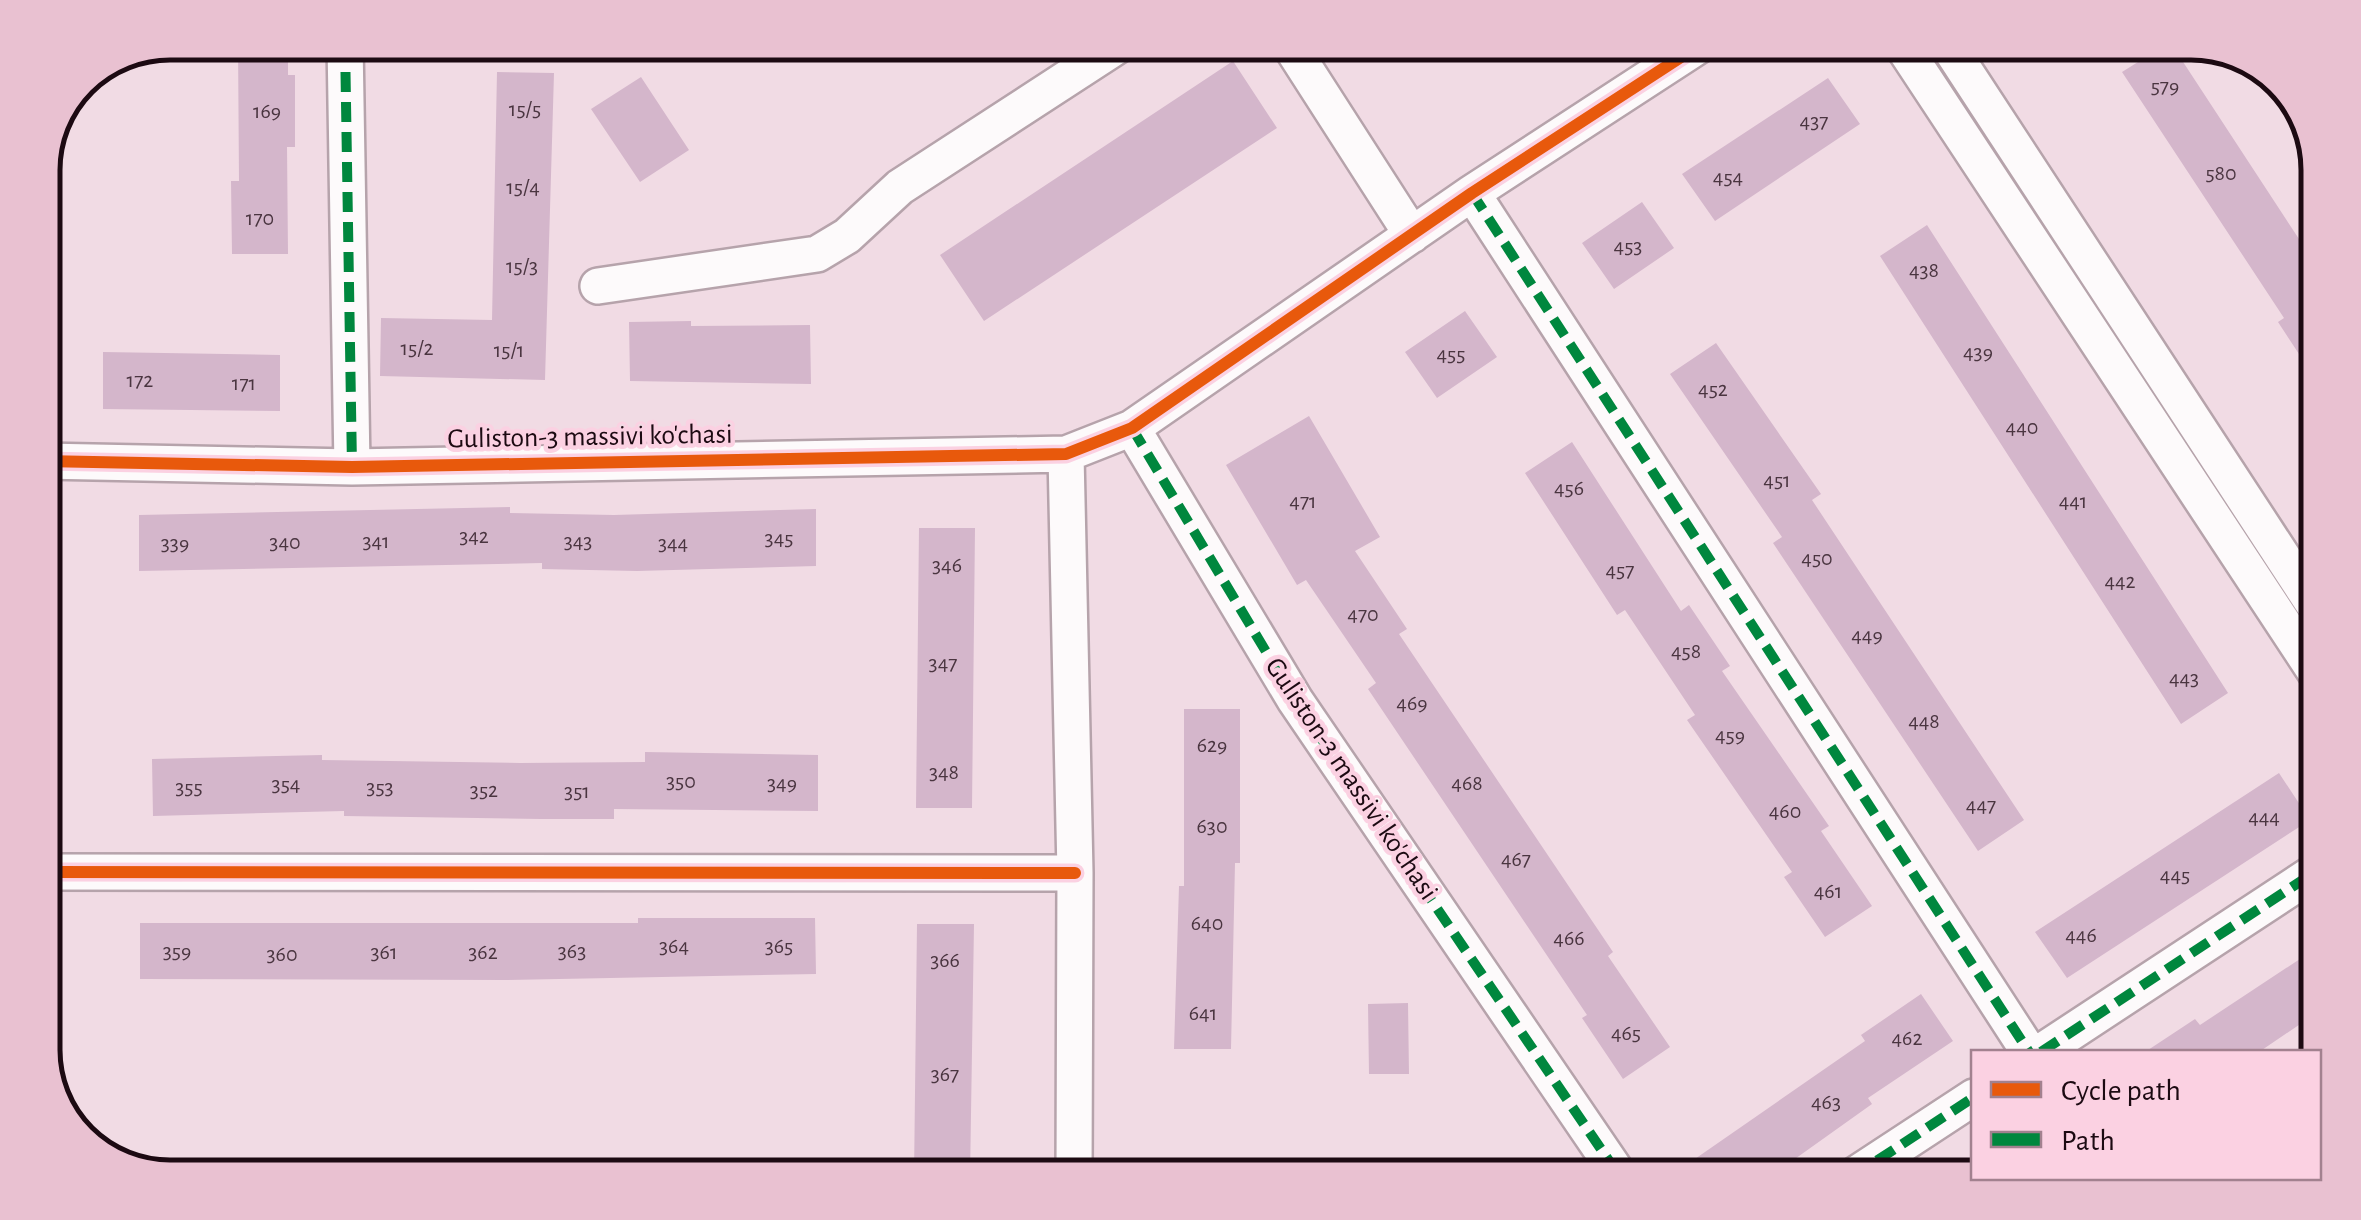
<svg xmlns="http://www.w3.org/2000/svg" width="2361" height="1220" viewBox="0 0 2361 1220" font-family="'Alegreya Sans',sans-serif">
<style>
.building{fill:#d4b6cb}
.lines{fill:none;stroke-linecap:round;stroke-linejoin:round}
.minor-casing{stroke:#b6a3ab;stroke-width:40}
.minor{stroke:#fdfafb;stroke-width:35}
.quiet{stroke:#00873e;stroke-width:10;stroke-dasharray:20 10;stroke-linecap:butt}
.cycleway-casing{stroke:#fbd1e2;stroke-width:19}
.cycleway{stroke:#e8590c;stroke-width:12}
.labels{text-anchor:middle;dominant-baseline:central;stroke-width:9;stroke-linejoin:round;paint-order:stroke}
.number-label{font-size:22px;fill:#4a3540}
.street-label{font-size:28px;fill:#1c0a12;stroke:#fbd1e2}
.rim{fill:none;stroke:#1c0a12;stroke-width:5}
</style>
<rect width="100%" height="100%" fill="#f1dbe4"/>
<path class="building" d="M238,42h50v33h7v72h-8l1,107h-56l-1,-73h8z
M2170,42l148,226v115l-40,-61 6,-4 -162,-246z
M1233,61l44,67 -293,193 -44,-66z
M497,72l57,1 -9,307 -165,-4 1,-58 111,2z
M641,77l48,73 -49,32 -49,-73z
M1828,78l32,46 -145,97 -33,-47z
M1642,202l32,46 -60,41 -32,-46z
M1927,225l301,468 -47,31 -301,-468z
M1465,311l32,46 -60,41 -32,-46z
M691,321v5l119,-1 1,59 -181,-3 -1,-59z
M1716,343l105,151 -9,6 212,320 -46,31 -205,-308 9,-6 -112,-163z
M103,352l177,3v56l-177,-2z
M1309,416l71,121 -25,14 52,78 -8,5 214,318 -5,4 62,91 -47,32 -41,-61 5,-3 -219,-326 8,-6 -70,-103 -9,5 -71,-120z
M1572,442l109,169 8,-6 41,61 -8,5 107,155 -8,5 51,75 -47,31 -41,-60 8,-5 -105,-152 8,-5 -70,-105 -8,5 -92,-142z
M510,507v6l104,2 202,-6v57l-179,5 -95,-2v-6l-403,8v-56z
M919,528h56l-3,280h-56z
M1184,709h56v154h-5l-4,186h-57l5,-163h5z
M645,752l173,3v56l-204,-2v10h-73l-197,-3v-5l-191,5 -1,-57 170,-4v5l198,3 125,-1z
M2279,773l31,47 -243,158 -32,-46z
M638,918h177l1,56 -309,6 -367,-1v-56h498z
M917,924h57l-4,254h-56z
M2318,947v65l-59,40h-114l50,-33 5,6z
M1921,994l32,47 -85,57 4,6 -104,74h-65l-11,-17 173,-120 -4,-6z
M1408,1003l1,71h-40l-1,-70z"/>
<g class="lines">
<g class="minor-casing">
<path id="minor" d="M345,42l7,425
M1288,42l124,193
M1900,42l418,634
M1946,42l372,569
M1472,193l557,859
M598,286l219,-32 30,-18 53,-49 223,-145
M1132,428l163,272 325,477
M1066,454l9,419 -1,304
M43,461l309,6 714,-13 66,-26 340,-235 232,-151
M43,872l1032,1
M2041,1052l277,-182
M1852,1177l122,-80"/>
</g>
<use href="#minor" class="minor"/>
<path class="quiet" d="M345,42l7,425
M1472,193l557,859
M1132,428l163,272 325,477
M2041,1052l277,-182
M1852,1177l122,-80"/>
<g class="cycleway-casing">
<path id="cycleway" d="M43,461l309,6 714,-13 66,-26 340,-235 232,-151
M43,872l1032,1"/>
</g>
<use href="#cycleway" class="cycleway"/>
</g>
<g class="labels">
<g class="number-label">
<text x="2165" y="86">579</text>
<text x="525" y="109">15/5</text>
<text x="267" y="111">169</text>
<text x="1814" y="121">437</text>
<text x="2221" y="173">580</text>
<text x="1728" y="177">454</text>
<text x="523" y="187">15/4</text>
<text x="260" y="218">170</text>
<text x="1628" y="246">453</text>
<text x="522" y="266">15/3</text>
<text x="1924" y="270">438</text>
<text x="417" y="348">15/2</text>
<text x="509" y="350">15/1</text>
<text x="1978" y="352">439</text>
<text x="1451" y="354">455</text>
<text x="140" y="380">172</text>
<text x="244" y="383">171</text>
<text x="1713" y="389">452</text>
<text x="2022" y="427">440</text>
<text x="1777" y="480">451</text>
<text x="1569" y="488">456</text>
<text x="1303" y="501">471</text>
<text x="2073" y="501">441</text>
<text x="474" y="536">342</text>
<text x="779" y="538">345</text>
<text x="376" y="541">341</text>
<text x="578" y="541">343</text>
<text x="285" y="542">340</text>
<text x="175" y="543">339</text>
<text x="673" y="543">344</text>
<text x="1817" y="558">450</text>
<text x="947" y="565">346</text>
<text x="1620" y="570">457</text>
<text x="2120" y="581">442</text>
<text x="1363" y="614">470</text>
<text x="1867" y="635">449</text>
<text x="1686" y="651">458</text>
<text x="943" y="663">347</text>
<text x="2184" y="678">443</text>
<text x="1412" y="703">469</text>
<text x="1924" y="721">448</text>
<text x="1730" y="735">459</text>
<text x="1212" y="745">629</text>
<text x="944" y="772">348</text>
<text x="681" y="781">350</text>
<text x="782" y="783">349</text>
<text x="1467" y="783">468</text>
<text x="286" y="784">354</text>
<text x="189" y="787">355</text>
<text x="380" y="787">353</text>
<text x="484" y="790">352</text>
<text x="577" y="791">351</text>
<text x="1981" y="805">447</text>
<text x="1785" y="811">460</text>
<text x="2264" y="817">444</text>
<text x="1212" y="826">630</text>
<text x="1516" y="859">467</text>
<text x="2175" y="875">445</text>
<text x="1828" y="891">461</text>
<text x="1207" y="923">640</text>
<text x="2081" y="935">446</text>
<text x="1569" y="938">466</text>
<text x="674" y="946">364</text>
<text x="779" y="946">365</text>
<text x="177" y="951">359</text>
<text x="572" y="951">363</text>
<text x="384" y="952">361</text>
<text x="483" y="952">362</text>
<text x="282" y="954">360</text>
<text x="945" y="960">366</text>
<text x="1203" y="1013">641</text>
<text x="1626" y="1033">465</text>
<text x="1907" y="1038">462</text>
<text x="945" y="1074">367</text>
<text x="1826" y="1102">463</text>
</g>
<g class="street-label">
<text transform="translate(590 437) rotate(-1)">Guliston-3 massivi ko'chasi</text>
<text transform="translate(1351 779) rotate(56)">Guliston-3 massivi ko'chasi</text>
</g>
</g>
<path d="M0 0H2361V1220H0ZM170 60H2191A110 110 0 0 1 2301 170V1050A110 110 0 0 1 2191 1160H170A110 110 0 0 1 60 1050V170A110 110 0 0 1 170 60Z" fill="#e9c1d1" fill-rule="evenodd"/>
<path class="rim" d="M170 60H2191A110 110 0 0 1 2301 170V1050A110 110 0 0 1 2191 1160H170A110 110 0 0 1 60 1050V170A110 110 0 0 1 170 60Z"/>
<rect x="1971" y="1050" width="350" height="130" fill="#fbd1e2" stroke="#a2818f" stroke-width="2.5"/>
<rect x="1991" y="1082" width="50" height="15" fill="#e8590c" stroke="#a2818f" stroke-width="2.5"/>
<text x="2061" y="1100" font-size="30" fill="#1c0a12">Cycle path</text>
<rect x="1991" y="1132" width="50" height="15" fill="#00873e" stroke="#a2818f" stroke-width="2.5"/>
<text x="2061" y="1150" font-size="30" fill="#1c0a12">Path</text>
</svg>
